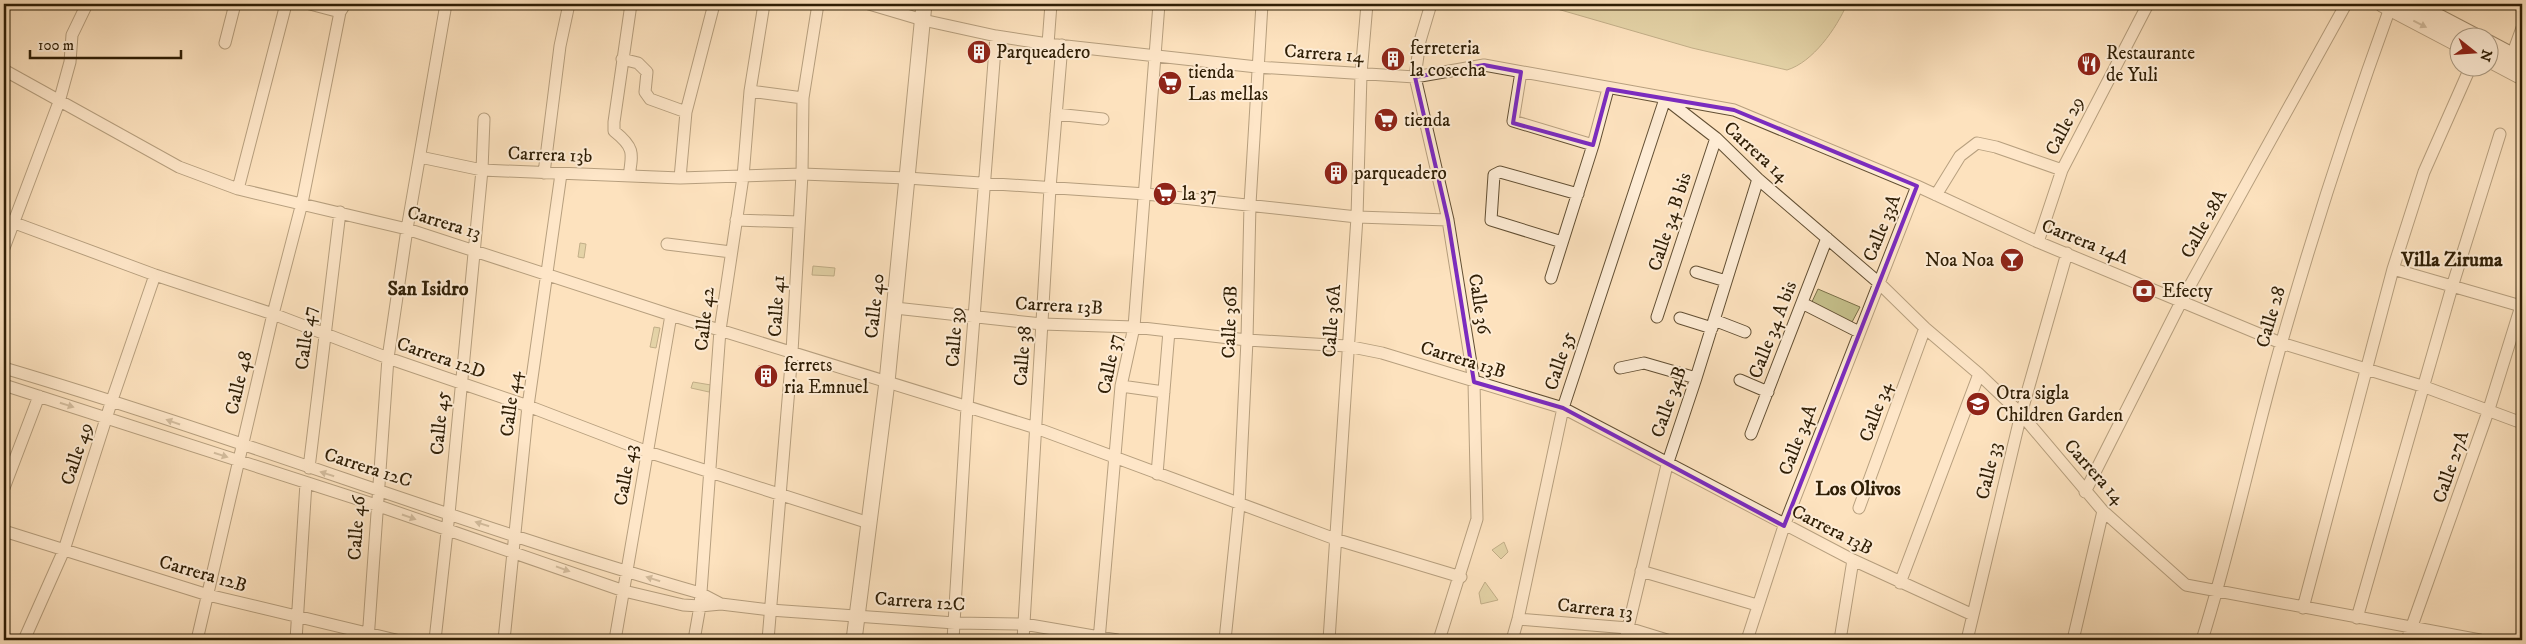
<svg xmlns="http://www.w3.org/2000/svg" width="2526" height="644" viewBox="0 0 2526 644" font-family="'IM FELL DW Pica',serif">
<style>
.green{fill:#c6c18c;stroke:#7a7048}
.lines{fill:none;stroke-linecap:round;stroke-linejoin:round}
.minor-casing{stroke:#624f33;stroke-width:13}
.tertiary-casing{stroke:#624f33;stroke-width:17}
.secondary-casing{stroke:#2f1e05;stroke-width:18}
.minor{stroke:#feecd5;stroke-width:11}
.tertiary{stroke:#feecd5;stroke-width:15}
.secondary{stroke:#feecd5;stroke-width:16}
.oneway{fill:#a18f77}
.marked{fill:none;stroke:#7b2cbf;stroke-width:4;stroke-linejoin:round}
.labels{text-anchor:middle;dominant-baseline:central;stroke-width:4;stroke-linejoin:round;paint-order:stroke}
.poi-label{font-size:19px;fill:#2f1e05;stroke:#feecd5;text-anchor:start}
.street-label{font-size:19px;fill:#2f1e05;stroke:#feecd5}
.neighbourhood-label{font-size:20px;font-weight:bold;fill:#2f1e05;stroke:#feecd5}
</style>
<rect width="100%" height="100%" fill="#fde2be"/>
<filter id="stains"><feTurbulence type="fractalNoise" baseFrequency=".004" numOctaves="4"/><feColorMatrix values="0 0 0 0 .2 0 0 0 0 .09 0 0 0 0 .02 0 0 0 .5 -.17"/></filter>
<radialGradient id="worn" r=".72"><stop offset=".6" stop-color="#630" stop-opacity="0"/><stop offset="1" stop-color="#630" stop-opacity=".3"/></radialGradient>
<path class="green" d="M1540,4h307c-11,25 -34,58 -60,66l-95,-22z
M580,243l6,1 -2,14 -6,-1z
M813,266l22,2 -1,8 -22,-1z
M1818,289l42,18 -9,17 -41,-18z
M654,327l6,1 -4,20 -6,-1z
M693,382l18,3 -2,7 -18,-4z
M1504,542l4,10 -7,7 -9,-9z
M1485,582l13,18 -17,4 -2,-11z"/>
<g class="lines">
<g class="minor-casing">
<path id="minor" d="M310,4l30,8
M869,4l54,16 73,16 52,8 209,23 158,10 69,-12 250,45 183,76 121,56 243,101 144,44 97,36
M1431,4l-11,37 -5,36 33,143 26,162 3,137 -38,121
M225,43l10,-39
M1048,44l3,-40
M622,59l16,4 9,9 -2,20 5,7 36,13
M2510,61l12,-33
M4,70l175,97 59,22 169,40 264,86 365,113 302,112 123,37
M1521,72l-8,49 80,24
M750,91l53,7
M1667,100l49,38 42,41 121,104 46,45 54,46 42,40 82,97 83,74 294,55
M1056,114l47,5
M420,157l62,13 198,8 122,-4 105,4 239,16 211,23 91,3
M544,173l16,-127 9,-42
M629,176c4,-24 5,-29 -15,-45v-9l17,-118
M680,178l6,-66 28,-108
M238,189l48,-185
M1936,195l24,-39 17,-13 19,4 66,23
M4,219l151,56 118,39 115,44 140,48 120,46 221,71
M736,220l63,2
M1562,242l-71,-22 3,-45 6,-3 78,22
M2038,242l24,-72 86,-166
M667,244l64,8
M4,248l55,-146 11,-40 2,-27 15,-31
M2393,269l128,37
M1696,272l30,9
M1551,278l42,-133 15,-56
M1802,303l57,29
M895,308l147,16 92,3 113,13 100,6 35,7 181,55 290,152 120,55
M1657,317l59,-179
M1680,318l32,10
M1714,320l31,12
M4,368c234,69 461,158 696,225l21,11
M1620,368l24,-5 52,15
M1740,380l28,12
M4,385l372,120 248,86 59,14 17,1 21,-2 49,6 185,13 69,1 93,16
M1121,386l43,6
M1751,434l76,-196
M309,468l31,-256
M1157,474l12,-143
M4,488l35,-92
M2085,492l97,-192 164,-296
M1859,508l66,-180
M4,531l204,64 188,45
M1641,571l116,34
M1900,583l79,-209
M2303,608l90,-339 31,-97 46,-104
M2357,618l95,-331 48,-153
M1518,619l110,9 39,12
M24,640l40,-90 48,-150 43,-125
M197,640l76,-326 29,-111 38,-191 5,-8
M296,640l10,-157
M368,640l20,-282 19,-129 39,-225
M435,640l14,-126 33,-344 2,-51
M504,640l24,-234 33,-232
M615,640l56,-325
M694,640l6,-34 20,-276 23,-153 7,-86 14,-87
M768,640l24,-288 10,-178 1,-76 15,-94
M953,640l14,-233 29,-371
M1023,640l27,-452 12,-143
M1099,640l22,-254 13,-59 25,-323
M1225,640l14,-135 8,-165 3,-136 12,-200
M1329,640l28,-423 4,-143 6,-70
M1512,640l6,-21 45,-211 102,-309
M1625,640l42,-175 29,-87 62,-199
M1747,640l37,-114 133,-340
M1840,640l13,-80
M1967,640l54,-226 46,-161
M2073,640l30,-129
M2202,640c31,-98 51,-199 80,-299 32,-112 68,-223 108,-333
M2407,640l82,-231 33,-106"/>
</g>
<g class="tertiary-casing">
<path id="tertiary" d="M2382,4l76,40
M2488,59l34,18
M854,640l33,-258 37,-378"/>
</g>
<g class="secondary-casing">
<path id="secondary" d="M2413,4l65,34
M2488,43l34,18"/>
</g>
<use href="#minor" class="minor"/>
<use href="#tertiary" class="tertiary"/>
<use href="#secondary" class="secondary"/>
</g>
<defs><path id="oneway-solid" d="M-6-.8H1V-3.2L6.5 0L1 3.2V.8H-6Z" transform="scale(1.25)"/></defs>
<g class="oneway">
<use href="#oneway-solid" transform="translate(2420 24) rotate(27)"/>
<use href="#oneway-solid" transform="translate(67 405) rotate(18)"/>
<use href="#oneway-solid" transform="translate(173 422) rotate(-161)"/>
<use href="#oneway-solid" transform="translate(221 455) rotate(18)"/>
<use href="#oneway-solid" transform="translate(327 474) rotate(-163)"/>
<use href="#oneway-solid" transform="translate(409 517) rotate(19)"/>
<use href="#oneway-solid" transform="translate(482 524) rotate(-162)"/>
<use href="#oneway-solid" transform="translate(563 569) rotate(20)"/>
<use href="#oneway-solid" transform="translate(653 579) rotate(-163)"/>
</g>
<path d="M0 0H2526V644H0ZM1484,65l37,7 -8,51 80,22 15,-56 126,21 183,76 -133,340 -221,-118 -89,-26 -26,-162 -33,-143z" fill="#fde2be" fill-opacity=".55" fill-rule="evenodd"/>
<path class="marked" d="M1484,65l37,7 -8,51 80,22 15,-56 126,21 183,76 -133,340 -221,-118 -89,-26 -26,-162 -33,-143z"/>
<defs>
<g id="building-disc" transform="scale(1.25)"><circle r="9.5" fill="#8f2418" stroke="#feecd5"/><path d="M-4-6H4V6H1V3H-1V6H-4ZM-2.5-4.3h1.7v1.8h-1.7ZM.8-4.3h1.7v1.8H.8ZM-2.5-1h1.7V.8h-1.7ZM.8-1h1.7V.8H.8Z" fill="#fff"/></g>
<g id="restaurant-disc" transform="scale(1.25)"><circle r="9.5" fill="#8f2418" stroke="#feecd5"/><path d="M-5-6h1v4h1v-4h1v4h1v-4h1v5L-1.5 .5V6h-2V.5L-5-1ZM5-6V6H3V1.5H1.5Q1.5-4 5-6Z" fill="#fff"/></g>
<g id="supermarket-disc" transform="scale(1.25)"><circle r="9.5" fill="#8f2418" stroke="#feecd5"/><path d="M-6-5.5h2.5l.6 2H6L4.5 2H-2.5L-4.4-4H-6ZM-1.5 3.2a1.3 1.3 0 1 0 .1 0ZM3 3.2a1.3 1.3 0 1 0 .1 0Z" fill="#fff"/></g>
<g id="bar-disc" transform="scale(1.25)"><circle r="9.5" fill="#8f2418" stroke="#feecd5"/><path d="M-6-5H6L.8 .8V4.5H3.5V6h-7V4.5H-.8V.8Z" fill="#fff"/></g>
<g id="bank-disc" transform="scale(1.25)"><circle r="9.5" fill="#8f2418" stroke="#feecd5"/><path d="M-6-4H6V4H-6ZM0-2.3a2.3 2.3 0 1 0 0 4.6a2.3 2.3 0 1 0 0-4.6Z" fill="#fff"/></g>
<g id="school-disc" transform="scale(1.25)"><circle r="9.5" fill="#8f2418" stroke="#feecd5"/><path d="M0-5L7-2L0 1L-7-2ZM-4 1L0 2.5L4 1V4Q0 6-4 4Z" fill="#fff"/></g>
</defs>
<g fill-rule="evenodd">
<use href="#building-disc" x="979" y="52"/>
<use href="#building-disc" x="1393" y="59"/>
<use href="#restaurant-disc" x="2089" y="64"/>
<use href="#supermarket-disc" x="1170" y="83"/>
<use href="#supermarket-disc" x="1386" y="120"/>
<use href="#building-disc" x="1336" y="173"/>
<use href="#supermarket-disc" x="1165" y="194"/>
<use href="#bar-disc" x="2012" y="260"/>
<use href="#bank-disc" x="2144" y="291"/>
<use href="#building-disc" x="766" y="376"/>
<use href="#school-disc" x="1978" y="404"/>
</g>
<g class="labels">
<g class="poi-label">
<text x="1410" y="48">ferreteria<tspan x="1410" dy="22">la cosecha</tspan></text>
<text x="996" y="52">Parqueadero</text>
<text x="2106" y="53">Restaurante<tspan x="2106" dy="22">de Yuli</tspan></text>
<text x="1188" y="72">tienda<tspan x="1188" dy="22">Las mellas</tspan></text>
<text x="1404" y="120">tienda</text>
<text x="1354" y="173">parqueadero</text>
<text x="1182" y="194">la 37</text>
<text x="1994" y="260" text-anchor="end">Noa Noa</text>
<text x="2162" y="291">Efecty</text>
<text x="784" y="365">ferrets<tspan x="784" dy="22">ria Emnuel</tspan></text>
<text x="1996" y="393">Otra sigla<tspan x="1996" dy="22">Children Garden</tspan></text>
</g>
<g class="street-label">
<text transform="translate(1324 54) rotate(4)">Carrera 14</text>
<text transform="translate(2065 126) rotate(-63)">Calle 29</text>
<text transform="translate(1756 152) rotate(42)">Carrera 14</text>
<text transform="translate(550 155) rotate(2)">Carrera 13b</text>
<text transform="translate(1670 222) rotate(-72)">Calle 34 B bis</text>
<text transform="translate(444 223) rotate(17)">Carrera 13</text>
<text transform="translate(2204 224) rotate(-61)">Calle 28A</text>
<text transform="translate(1882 228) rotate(-68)">Calle 33A</text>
<text transform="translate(2085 242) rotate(22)">Carrera 14A</text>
<text transform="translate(1479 304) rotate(81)">Calle 36</text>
<text transform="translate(777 306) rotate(-87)">Calle 41</text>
<text transform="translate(875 306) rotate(-84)">Calle 40</text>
<text transform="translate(1059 306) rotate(3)">Carrera 13B</text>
<text transform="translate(2271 317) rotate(-74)">Calle 28</text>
<text transform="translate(705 319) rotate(-84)">Calle 42</text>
<text transform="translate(1332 321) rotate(-86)">Calle 36A</text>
<text transform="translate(1230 322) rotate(-88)">Calle 36B</text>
<text transform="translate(1773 330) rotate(-69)">Calle 34 A bis</text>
<text transform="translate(955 337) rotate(-86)">Calle 39</text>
<text transform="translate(306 338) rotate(-83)">Calle 47</text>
<text transform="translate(1023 356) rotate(-86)">Calle 38</text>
<text transform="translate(441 358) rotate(19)">Carrera 12D</text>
<text transform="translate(1463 360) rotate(17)">Carrera 13B</text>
<text transform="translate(1560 361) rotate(-72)">Calle 35</text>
<text transform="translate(1110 364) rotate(-79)">Calle 37</text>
<text transform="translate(239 383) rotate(-77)">Calle 48</text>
<text transform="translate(1669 402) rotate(-71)">Calle 34B</text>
<text transform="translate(511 404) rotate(-83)">Calle 44</text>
<text transform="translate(1876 412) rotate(-70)">Calle 34</text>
<text transform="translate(440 423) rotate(-85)">Calle 45</text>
<text transform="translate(1798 440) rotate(-69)">Calle 34A</text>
<text transform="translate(77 454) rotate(-72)">Calle 49</text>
<text transform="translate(2451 467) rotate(-71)">Calle 27A</text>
<text transform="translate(368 468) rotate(18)">Carrera 12C</text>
<text transform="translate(1989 471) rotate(-77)">Calle 33</text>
<text transform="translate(2094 472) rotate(48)">Carrera 14</text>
<text transform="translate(626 475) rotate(-80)">Calle 43</text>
<text transform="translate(357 528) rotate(-86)">Calle 46</text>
<text transform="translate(1832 530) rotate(27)">Carrera 13B</text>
<text transform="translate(203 574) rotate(16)">Carrera 12B</text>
<text transform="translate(920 602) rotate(4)">Carrera 12C</text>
<text transform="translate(1595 609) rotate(6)">Carrera 13</text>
</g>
<g class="neighbourhood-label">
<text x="2452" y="260">Villa Ziruma</text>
<text x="428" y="289">San Isidro</text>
<text x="1858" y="489">Los Olivos</text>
</g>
</g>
<rect width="2526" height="644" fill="none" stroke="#fde2be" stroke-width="20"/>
<rect x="5" y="5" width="2516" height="634" fill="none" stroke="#2f1e05" stroke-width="2.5"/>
<rect x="10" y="10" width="2506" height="624" fill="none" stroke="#2f1e05"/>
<g transform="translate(2474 52) rotate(107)"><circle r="24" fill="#feecd5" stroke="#ab9a82"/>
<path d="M0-4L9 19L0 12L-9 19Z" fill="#8f2418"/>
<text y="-8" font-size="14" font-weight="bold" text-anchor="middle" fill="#2f1e05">N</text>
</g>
<path d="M30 50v8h151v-8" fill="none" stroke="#2f1e05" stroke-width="2.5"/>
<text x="38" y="50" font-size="15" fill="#2f1e05" stroke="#feecd5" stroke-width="4" paint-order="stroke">100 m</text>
<rect width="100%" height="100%" filter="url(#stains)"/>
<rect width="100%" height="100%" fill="url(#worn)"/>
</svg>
